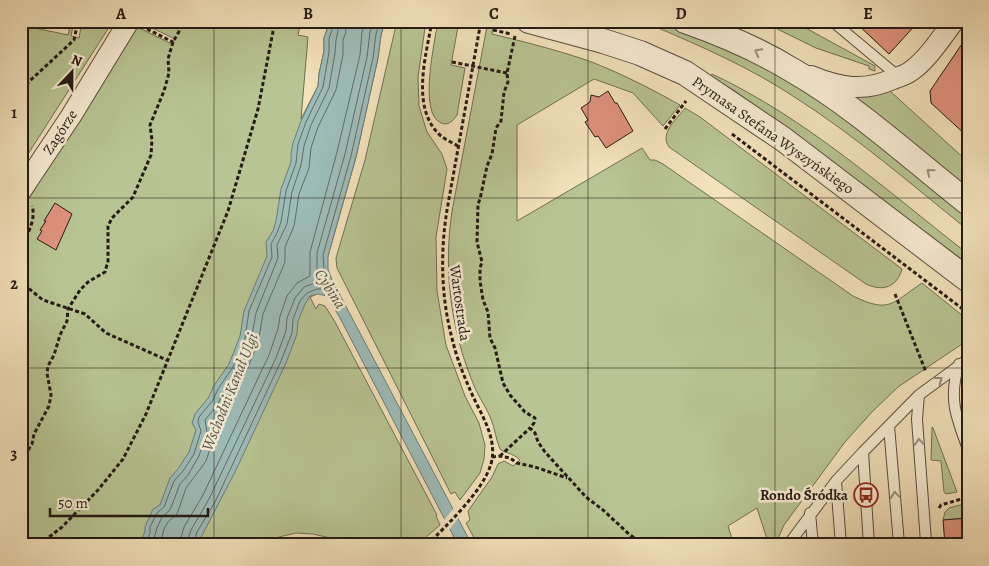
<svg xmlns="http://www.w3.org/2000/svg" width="989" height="566" viewBox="0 0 989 566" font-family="Alegreya,serif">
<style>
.green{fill:#b8c493;stroke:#6e6f54}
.water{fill:#9dbcb8;stroke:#6d7b76}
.pier{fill:#f3e2bc}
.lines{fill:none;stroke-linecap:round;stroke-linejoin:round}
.shore{stroke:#616b66;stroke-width:1}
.building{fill:#df927d;stroke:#251a14}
.service-casing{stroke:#584c3e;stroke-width:12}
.minor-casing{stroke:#584c3e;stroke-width:22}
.tertiary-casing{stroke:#584c3e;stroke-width:26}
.path{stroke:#251a14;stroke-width:3;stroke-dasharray:4 2.5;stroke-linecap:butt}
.service{stroke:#f7ecd3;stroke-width:10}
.minor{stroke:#f7ecd3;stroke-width:20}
.tertiary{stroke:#f7ecd3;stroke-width:24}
.oneway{stroke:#988e7d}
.grid{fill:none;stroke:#251a14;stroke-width:1;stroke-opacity:0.55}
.labels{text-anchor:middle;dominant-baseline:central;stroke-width:5;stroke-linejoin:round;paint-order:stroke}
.street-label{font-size:15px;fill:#251a14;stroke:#f7ecd3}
.poi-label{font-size:15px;font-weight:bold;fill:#251a14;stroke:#f7ecd3;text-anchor:end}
.water-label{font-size:16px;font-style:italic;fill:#4f534d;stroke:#f7ecd3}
.neatline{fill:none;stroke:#251a14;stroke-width:2}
.grid-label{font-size:16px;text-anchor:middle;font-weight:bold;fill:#251a14}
</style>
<rect width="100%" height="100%" fill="#f3e2bc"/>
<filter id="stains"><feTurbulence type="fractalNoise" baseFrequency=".004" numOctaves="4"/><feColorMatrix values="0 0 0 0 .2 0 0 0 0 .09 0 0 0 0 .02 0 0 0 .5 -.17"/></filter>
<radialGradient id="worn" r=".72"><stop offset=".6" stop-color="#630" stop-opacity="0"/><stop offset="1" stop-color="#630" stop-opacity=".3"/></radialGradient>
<path class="green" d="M71,21h3l-3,15 8,2 3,-17h31l-92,144v-140l47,10z
M143,21h158l-3,14 10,2 -7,82 17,-33 1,-12 5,-23v-13l3,-8 -2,-9h60l-4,14 -3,23 -22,99 -28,99 -13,39 -5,2 6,12 3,-5 6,2 10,16 102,193 -1,1 4,9 -15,13 -11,7h-53l-48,-11 -17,-1 -17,4 -20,8h-238v-334l116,-184 35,17 3,-5 -33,-16z
M397,21h29l-8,56 1,29 8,26 15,22 5,15 -11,68 1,54 9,54 19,51 14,27 6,22 -1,14 -4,14 -20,27 -5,-8 -4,2 -114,-226 -1,-10 29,-98z
M438,21h21l-8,44 14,3 -8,47c-4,6 -9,11 -16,8 -23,-10 -6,-82 -3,-102z
M488,21h6l-2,13c33,8 65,16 97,27 31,12 61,27 91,44l-17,21 -30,-33 -39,-14 -77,46v96l125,-73 8,12h5l8,4 190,132c37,18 39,7 69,-13l46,37v20l-70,47 -26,25 -27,30 -61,83 -9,20h-6l-12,-37 -29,18 6,19h-256l-12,-22 4,-3 -2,-9 24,-34 6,-13 6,-3 9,5 7,-6c-8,-8 -15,-6 -20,-11 -4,-9 -5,-20 -9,-30 -4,-10 -11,-20 -16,-31 -24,-56 -32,-117 -23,-177z
M652,21c64,20 126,49 180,89 8,6 20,12 27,21l5,2 104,84v13c-56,-45 -111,-93 -172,-132 -45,-30 -95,-52 -145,-73z
M761,21h32l82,45v5l-6,-2v-3l-53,-18z
M712,74c94,44 174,116 256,180v10l-129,-97 -104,-76 -25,-15z
M890,91l78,71v23l-5,-1 -112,-89 20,1z
M685,108l15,9 202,152c-5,18 -19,23 -36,15l-197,-137c-10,-14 8,-28 16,-39z
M968,374v44c-6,-15 -10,-29 0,-44z
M932,427l1,1 24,64 -11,2 -2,-2 -3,-31 -10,-1z
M968,503v15l-25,2 2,-8 4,-4z"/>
<path class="water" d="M325,21h60l-4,14 -3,23 -22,99 -28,99v13l4,11 140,265h-14l-118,-227 -13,-22 -9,-2 -8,2 -5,8 -7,17 -1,13 -11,29 -51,109 -38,73h-58l2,-4 4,-10v-4l8,-18 7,-4 10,-27 8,-9 11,-17 7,-22 -4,-7 3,-9 14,-17 4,-10 16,-23 11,-28 4,-25 23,-55 -1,-14 7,-11 3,-10 5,-32 10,-27v-8l2,-11 8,-22 17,-35 1,-12 5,-23v-13l3,-8z"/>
<path class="pier" d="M455,507l5,9 -12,15 -5,-10z"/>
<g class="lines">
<path class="shore" d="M145,545l5,-12v-6l7,-14 7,-6 10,-26 9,-10 11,-17 7,-23 -3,-9 1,-5 14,-17 5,-11 15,-22 12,-29 4,-27 23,-54 -1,-13 6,-11 4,-11 5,-31 10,-28 2,-19 8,-22 17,-35 6,-35v-13l3,-9 -2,-9
M152,545l5,-17 5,-11 8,-7 10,-26 8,-9 11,-19 8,-24 -2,-12 13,-16 5,-12 15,-22 13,-30 5,-27 22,-55 -1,-13 10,-21 5,-32 9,-27 3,-19 7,-21 18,-37 6,-35 1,-13 2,-9 -1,-10
M160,545l4,-16 4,-7 9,-8 9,-26 20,-27 9,-27 -1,-12 11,-14 5,-12 16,-24 12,-29 5,-29 22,-52v-15l9,-21 5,-32 10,-26 2,-20 7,-21 18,-37 7,-36v-14l3,-8 -2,-11
M179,545l5,-18 19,-32 66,-140 9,-26 2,-13 7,-20 10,-13 13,-7v-24l27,-100 23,-97 2,-23 4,-11
M186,545l5,-15 18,-31 67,-141 10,-27 1,-13 8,-20 9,-11 16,-6 -3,-12v-16l28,-99 22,-97 3,-25 4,-11
M193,545l4,-13 18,-30 66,-141 11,-28 1,-14 7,-18 7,-8 10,-4h6l6,2 2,-1 -7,-20 -1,-15 28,-99 22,-98 3,-24 4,-13"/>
</g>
<path class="building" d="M854,21h65l-30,33z
M968,35v102l-37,-34 -1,-12z
M608,91l7,12h2l16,28 -27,17 -8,-12 -3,1 -10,-15 3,-2 -7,-12 9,-6 1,-7 8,2z
M55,203l17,11 -16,36 -19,-11 5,-8 -2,-1 6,-9h-2z
M968,518v27h-23l-2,-25z"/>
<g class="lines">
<g class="service-casing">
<path id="service" d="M832,21l67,56
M959,364c-11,34 -3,53 9,85
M919,395l-2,24 9,123
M889,426l10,118
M863,452l6,93
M836,481l5,64
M810,513l3,32
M788,545l48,-64 27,-29 56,-57 49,-36"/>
</g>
<g class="minor-casing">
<path id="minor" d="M811,76c29,12 53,16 82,3 6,-2 13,-4 18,-8 17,-12 30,-33 43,-50
M21,191l50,-75 58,-95"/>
</g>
<g class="tertiary-casing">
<path id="tertiary" d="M529,21l74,20 37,12 45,20 98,66 185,141
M685,21c37,13 74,29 107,49 63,36 119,88 176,133"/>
</g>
<path class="path" d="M264,21l11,2
M432,21c-6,35 -22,88 9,115 5,4 12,7 17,10
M147,29l26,13
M493,30l18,4
M515,36l-8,37 1,9 -4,10 -3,29 -5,7 -4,26 -5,12 -7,33 -2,5 -1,38 5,20 -2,6v13l3,19 5,12 2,26 5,10 8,35 7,12 15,17 10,6 -1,5 -4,5 5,5 3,9 7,10 41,45 17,13 27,25 15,10
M452,62l55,11
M21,89l53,-49 4,-19
M665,129l21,-28
M732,134l236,179
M21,242c8,-7 15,-25 11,-36
M21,271l7,17 15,12 42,14 21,19 63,28
M895,294l31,78
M500,456l30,-28
M492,457l8,-1 10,2 7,5 18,4 32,11
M21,461l11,-17 2,-10 15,-28 2,-11 -4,-22 1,-7 6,-11 6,-20 7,-14 1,-12 12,-19 8,-8 17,-10 3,-11v-35l4,-8 21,-21 18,-42 1,-15 -2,-15 14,-34 5,-18 -1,-14 5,-17 12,-21
M939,508l2,-3 27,-8
M39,545l23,-18 36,-37 25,-31 23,-45 82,-203 30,-102 17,-88
M286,545l20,-2 14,2
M427,545c20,-20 56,-54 64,-81 7,-26 -10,-49 -20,-72 -7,-16 -14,-33 -18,-50 -12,-43 -13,-88 -6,-132l34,-189"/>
<use href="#service" class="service"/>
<use href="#minor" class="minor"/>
<use href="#tertiary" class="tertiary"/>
</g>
<defs><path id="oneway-chevron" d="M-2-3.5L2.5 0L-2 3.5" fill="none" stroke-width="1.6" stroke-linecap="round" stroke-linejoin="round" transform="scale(1.25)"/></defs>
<g class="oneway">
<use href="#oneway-chevron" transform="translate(758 52) rotate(-153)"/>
<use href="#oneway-chevron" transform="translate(930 172) rotate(-141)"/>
<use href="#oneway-chevron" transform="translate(939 380) rotate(-37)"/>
<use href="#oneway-chevron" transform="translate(919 442) rotate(-94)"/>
<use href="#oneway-chevron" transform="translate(895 495) rotate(-95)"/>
</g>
<path class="grid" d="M214,21v524M401,21v524M588,21v524M775,21v524M21,198h947M21,368h947"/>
<defs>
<g id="bus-ring" transform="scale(1.25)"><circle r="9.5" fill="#f7ecd3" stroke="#8f2418" stroke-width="1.5"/><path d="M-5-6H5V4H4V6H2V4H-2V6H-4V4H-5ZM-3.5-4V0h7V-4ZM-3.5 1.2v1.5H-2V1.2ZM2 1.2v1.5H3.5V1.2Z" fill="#8f2418"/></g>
</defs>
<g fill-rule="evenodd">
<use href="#bus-ring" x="866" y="495"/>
</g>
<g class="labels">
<g class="street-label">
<text transform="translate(60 132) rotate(-57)">Zagórze</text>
<text transform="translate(773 135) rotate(35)">Prymasa Stefana Wyszyńskiego</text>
<text transform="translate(460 303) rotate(82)">Wartostrada</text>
</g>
<g class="poi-label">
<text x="848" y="495">Rondo Śródka</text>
</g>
<g class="water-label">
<text transform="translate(330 289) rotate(57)">Cybina</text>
<text transform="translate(230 392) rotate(-68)">Wschodni Kanał Ulgi</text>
</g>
</g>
<rect width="989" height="566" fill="none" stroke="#f3e2bc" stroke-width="55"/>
<g transform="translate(72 72) rotate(22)" stroke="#f7ecd3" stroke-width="4" paint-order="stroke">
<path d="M0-4L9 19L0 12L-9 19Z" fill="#251a14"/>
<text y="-8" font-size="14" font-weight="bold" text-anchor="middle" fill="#251a14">N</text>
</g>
<path d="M50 508v8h158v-8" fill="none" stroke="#251a14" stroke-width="2.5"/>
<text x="58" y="508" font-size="15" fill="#251a14" stroke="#f7ecd3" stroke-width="4" paint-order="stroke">50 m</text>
<rect x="28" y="28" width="934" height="510" class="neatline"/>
<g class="grid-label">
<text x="121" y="19">A</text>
<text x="308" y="19">B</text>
<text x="494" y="19">C</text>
<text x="681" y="19">D</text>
<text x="868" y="19">E</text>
<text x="14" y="118">1</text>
<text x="14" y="289">2</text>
<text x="14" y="459">3</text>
</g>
<rect width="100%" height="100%" filter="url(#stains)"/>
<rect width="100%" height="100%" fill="url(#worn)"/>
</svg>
